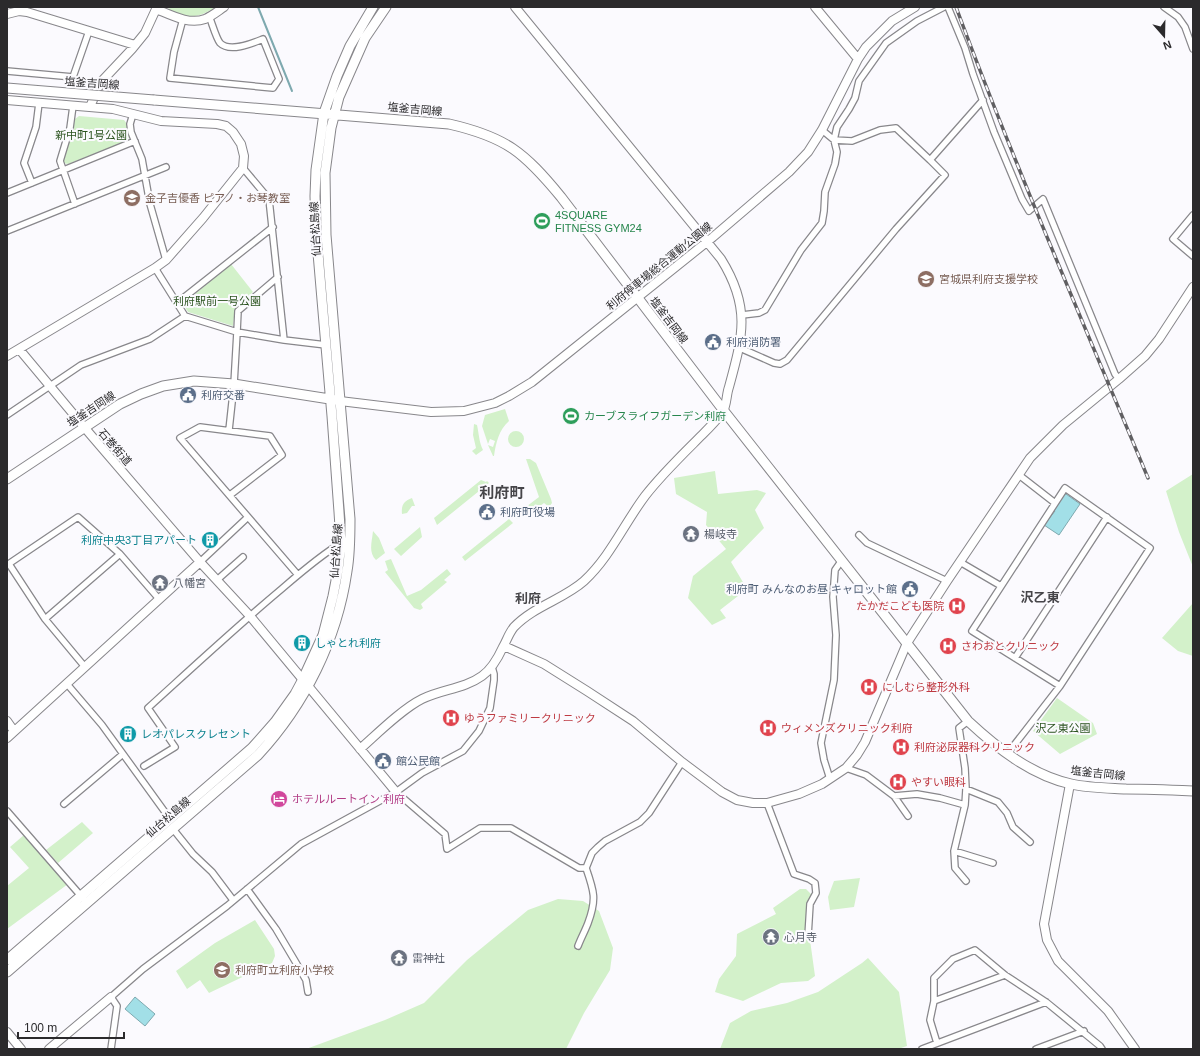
<svg xmlns="http://www.w3.org/2000/svg" width="1200" height="1056" viewBox="0 0 1200 1056" font-family="Arial,'Noto Sans JP',sans-serif">
<style>
.green{fill:#d3f1ca}
.water{fill:#a2dfe7;stroke:#7ea9af}
.lines{fill:none;stroke-linecap:round;stroke-linejoin:round}
.stream{stroke:#7ea9af;stroke-width:2}
.street-casing{stroke:#88878b;stroke-width:8}
.secondary-casing{stroke:#88878b;stroke-width:10}
.primary-casing{stroke:#88878b;stroke-width:11}
.street{stroke:#fff;stroke-width:5.5}
.secondary{stroke:#fff;stroke-width:8}
.primary{stroke:#fff;stroke-width:9}
.rail-casing{stroke:#605f62;stroke-width:3.5}
.rail{stroke:#fbfafe;stroke-width:2;stroke-dasharray:6;stroke-linecap:butt}
.primary-bridge-casing{stroke:#88878b;stroke-width:11;stroke-linecap:butt}
.primary-bridge{stroke:#fff;stroke-width:9}
.labels{text-anchor:middle;dominant-baseline:central;stroke-width:4;stroke-linejoin:round;paint-order:stroke}
.street-label{font-size:11px;fill:#2b2a2c;stroke:#fbfafe}
.park-label{font-size:11px;fill:#2b531f;stroke:#fbfafe}
.education-label{font-size:11px;fill:#785e54;stroke:#fbfafe;text-anchor:start}
.leisure-label{font-size:11px;fill:#27864d;stroke:#fbfafe;text-anchor:start}
.service-label{font-size:11px;fill:#4e5e75;stroke:#fbfafe;text-anchor:start}
.worship-label{font-size:11px;fill:#5b616d;stroke:#fbfafe;text-anchor:start}
.culture-label{font-size:11px;fill:#0d838f;stroke:#fbfafe;text-anchor:start}
.health-label{font-size:11px;fill:#be3a42;stroke:#fbfafe;text-anchor:start}
.hotel-label{font-size:11px;fill:#b23c85;stroke:#fbfafe;text-anchor:start}
.quarter-label{font-size:13px;font-weight:bold;fill:#464549;stroke:#fbfafe}
.district-label{font-size:15px;font-weight:bold;fill:#464549;stroke:#fbfafe}
</style>
<rect width="100%" height="100%" fill="#fbfafe"/>
<path class="green" d="M168,7h48c-13,8 -22,12 -37,7 -5,-2 -9,-3 -11,-7z
M79,116l45,4c5,5 7,15 3,21l-59,23 -5,-1v-3l10,-32 2,-9z
M231,264l22,28 -18,17 -2,17 -45,-14 -5,-8z
M505,409l4,12c-10,9 -13,21 -15,35h-1l-5,-11 5,2 2,-6 -5,-2 -2,5 -6,-18 3,-11z
M474,424l3,1c2,9 2,17 6,25l-7,5 -4,-4 4,-3 -3,-13z
M508 439a8 8 0 1 1 16 0a8 8 0 1 1-16 0Z
M526,459h4l6,4 15,36 1,4 -3,4 -5,-4 -12,9 -3,-3 -12,10 -3,-3 25,-19z
M715,471l3,23 39,-4 9,3 -11,17 9,18 -33,34 16,27 -27,21 6,8 -14,7 -24,-27 5,-22 33,-27 -20,-24 1,-13 -31,-18 -2,-16z
M1193,474v93l-14,-35 -13,-41z
M481,480l5,2 1,-1 2,2 -52,42 -3,-7z
M412,498l3,8h-3l-5,7 -5,1c-1,-9 2,-13 10,-16z
M509,519l4,4 -48,38 -3,-4z
M420,527l2,10 -21,19 -7,-7z
M373,531l6,7 6,15 -9,7c-8,-8 -4,-18 -3,-29z
M391,559l16,37 14,-6 26,-21 4,5 -7,6 3,2 -26,22 2,4 -3,2 -6,-2 -29,-36 3,-2 -3,-9z
M1193,603v53l-15,-5 -16,-13z
M1057,698l36,25 4,11 -37,20 -27,-23z
M82,822l11,11 -35,30 -12,-13z
M24,835l44,49 -61,45v-43l22,-18 -19,-21z
M860,878l-6,29 -24,3 -2,-13 6,-16z
M800,889h6l5,5 -6,37v8l5,1 5,36 -7,5 -27,2 -38,18 -28,-9 4,-13 17,-23 1,-22 39,-20 -3,-6z
M558,899l25,2 16,10 14,37 -3,22 -26,43 -18,36h-260l79,-29 39,-17 43,-43 61,-50z
M255,920l19,29 1,7 -3,7 -63,30 -9,-13 -13,9 -11,-18 39,-28z
M868,958l31,34 8,54 -9,3h-178l10,-26 21,-12 36,-8 31,-11 44,-29z"/>
<path class="water" d="M1062,494h4l14,10 -21,31 -15,-10 11,-14 -2,-2z
M135,997l20,17 -10,12 -20,-17z"/>
<g class="lines">
<path class="stream" d="M258,7l34,84"/>
<g class="street-casing">
<path id="street" d="M948,7l17,41 8,26 21,58 28,67 7,12 14,-12 72,175 4,5
M1164,7l14,10 7,10 8,22
M183,19l-9,33 -4,26 103,10 6,-9 -16,-40c-10,4 -33,14 -43,4 -4,-5 -8,-20 -11,-27
M7,71l66,6 16,-46
M73,106l-3,22 -10,33 15,43
M133,114l-3,10 1,8 11,27 8,45 16,56
M822,130l12,10 18,1 28,-11 16,-2 34,32
M243,168l26,31 15,141 -47,-8 1,-21 40,-34
M32,183l-8,-20 12,-36 3,-24
M7,193l128,-52
M1193,215l-20,24 20,17
M7,231l159,-64
M177,303l96,-76
M742,315l17,-2 6,-3 36,-60 21,-27 2,-12 1,-19 10,-28 2,-12 -3,-12 3,-13 12,-18 6,-11 4,-17 27,-38 31,-22 27,-14
M185,316l52,16 -3,52 -5,46
M284,340l42,5
M740,348l34,15 6,1 7,-4 109,-131 49,-54 -15,-15 53,-60
M7,415l74,-50 69,-26 35,-23 -30,-48
M1019,475l36,28
M230,495l52,-40 -12,-19 -70,-9 -20,11 118,137
M859,535l8,8 80,38
M200,562l48,-45
M960,562l41,24
M9,564l36,55 40,48
M7,565l71,-48 42,37 39,45
M217,580l26,-23
M45,619l75,-65
M1015,658l92,-141
M67,684l35,41 68,94
M1008,753l52,-67 90,-138 -85,-60 -93,143 88,55
M144,766l31,-19 -27,-39c43,-39 86,-79 130,-116 20,-17 40,-35 63,-49
M846,768l20,7 28,21 14,20
M830,779l-6,-19 -3,-17 13,-63 2,-45 -3,-38 2,-27 7,-10
M966,789l32,13 9,11 6,14 17,15
M396,792l49,42 2,15 33,-21h31l68,40h7
M894,796l23,-2 23,4 25,7
M767,803l27,71 15,5 6,4 1,10 -6,11 -2,32
M64,804l59,-50
M7,811l74,85
M173,829l20,25 19,18 21,28
M954,851l39,12
M966,881l-11,-13 -1,-17 11,-46 1,-16 -1,-21 -6,-40 9,-7
M247,889l29,40 19,32 11,19 2,12
M578,946c3,-8 7,-15 10,-23 9,-24 6,-32 -2,-55l6,-15 6,-6 7,-6 35,-19 9,-9 33,-51
M934,1001l71,-26
M937,1043l-7,-23 4,-19v-23l19,-19 22,-9 30,25 41,27 54,44 2,3
M111,1049l6,-43 -6,-9 32,-28 84,-63 74,-62 95,-52 26,-19 41,-22 16,-20 11,-23 4,-28v-6l-2,-7
M922,1049l124,-47
M1036,1049l48,-18"/>
</g>
<g class="secondary-casing">
<path id="secondary" d="M815,7l43,52
M156,9c15,6 33,16 49,10 7,-3 13,-8 19,-12
M7,14l12,-3 8,1 108,33
M7,100l106,9 48,12 56,3 9,2 7,6 8,12 3,12 -1,12 -40,50 -37,42 -11,8 -148,88
M90,107l10,-24 32,-34 13,-16 12,-26
M19,349l71,85 110,128 50,54 146,176
M340,401l91,11 33,-1 31,-8 14,-7 23,-14 181,-145 76,-65 19,-20 14,-22 36,-71 8,-12 26,-26 23,-14
M504,646l40,18 43,27 46,30 49,41 40,30 15,8 16,3h14l32,-9 23,-10 24,-16 11,-13 8,-13 42,-99 40,-62 83,-123 33,-33 56,-46 26,-23 14,-17 34,-52
M7,721l7,10
M7,738l193,-176
M360,749c17,-15 42,-40 62,-50 20,-10 42,-10 60,-23 10,-7 16,-18 21,-29 4,-7 6,-14 11,-20 20,-21 50,-28 70,-46 26,-24 40,-57 61,-85 17,-22 37,-41 57,-61 7,-7 14,-14 20,-22 5,-6 4,-18 7,-26 14,-51 22,-80 -8,-128l-206,-252
M1070,784l-26,140 3,16 11,21 50,50 27,38
M7,1032l14,17
M49,1049l62,-52"/>
</g>
<g class="primary-casing">
<path id="primary" d="M154,100l295,24c57,13 75,28 112,73l163,214 244,310c29,27 63,54 103,63 18,4 37,4 55,5 22,0 45,1 67,2
M7,479l113,-75 21,-10 22,-8 31,-5 40,3 102,16
M7,960l245,-212 23,-26 20,-28 7,-13 21,-46 10,-39 5,-26 3,-27 -2,-31 -7,-96 -16,-186 -1,-34 1,-26 8,-57 13,-37 13,-30 23,-39
M7,972l251,-217c47,-51 79,-115 89,-184 3,-17 3,-34 3,-52l-24,-284 -1,-62 6,-45 8,-31 26,-59 21,-31"/>
</g>
<use href="#street" class="street"/>
<use href="#secondary" class="secondary"/>
<use href="#primary" class="primary"/>
<g class="rail-casing">
<path id="rail" d="M956,7c59,159 127,315 192,471"/>
</g>
<use href="#rail" class="rail"/>
<g class="primary-bridge-casing">
<path id="primary-bridge" d="M7,88l147,12"/>
</g>
<use href="#primary-bridge" class="primary-bridge"/>
</g>
<defs>
<g id="school-disc" transform="scale(0.9)"><circle r="9.5" fill="#8d6e63" stroke="#fbfafe"/><path d="M0-5L7-2L0 1L-7-2ZM-4 1L0 2.5L4 1V4Q0 6-4 4Z" fill="#fff"/></g>
<g id="stadium-disc" transform="scale(0.9)"><circle r="9.5" fill="#2e9e5b" stroke="#fbfafe"/><path d="M0-5a6.5 5 0 1 0 0 10a6.5 5 0 1 0 0-10ZM-3.5-1.8h7v3.6h-7Z" fill="#fff"/></g>
<g id="civic-disc" transform="scale(0.9)"><circle r="9.5" fill="#5c6f8a" stroke="#fbfafe"/><path d="M-.6-6.5H3V-4.5H.6V-3L4-1V1h2V6H-6V1h2V-1L-.6-3ZM-1.2 2.5V6h2.4V2.5Z" fill="#fff"/></g>
<g id="temple-disc" transform="scale(0.9)"><circle r="9.5" fill="#6b7280" stroke="#fbfafe"/><path d="M0-6L5-2H3V0L6.5 2.5H4V6H1.5V3h-3V6H-4V2.5H-6.5L-3 0V-2H-5Z" fill="#fff"/></g>
<g id="building-disc" transform="scale(0.9)"><circle r="9.5" fill="#0f9aa8" stroke="#fbfafe"/><path d="M-4-6H4V6H1V3H-1V6H-4ZM-2.5-4.3h1.7v1.8h-1.7ZM.8-4.3h1.7v1.8H.8ZM-2.5-1h1.7V.8h-1.7ZM.8-1h1.7V.8H.8Z" fill="#fff"/></g>
<g id="hospital-disc" transform="scale(0.9)"><circle r="9.5" fill="#e0444e" stroke="#fbfafe"/><path d="M-5-5h3v3.5h4V-5h3V5h-3V1.5h-4V5h-3Z" fill="#fff"/></g>
<g id="hotel-disc" transform="scale(0.9)"><circle r="9.5" fill="#d1479c" stroke="#fbfafe"/><path d="M-6-4.5h1.5V1H6V5H4.5V3h-9V5H-6ZM-4 0a1.8 1.8 0 1 1 3.6 0ZM.5 0V-2.5h3Q6-2.5 6 0Z" fill="#fff"/></g>
</defs>
<g fill-rule="evenodd">
<use href="#school-disc" x="132" y="198"/>
<use href="#stadium-disc" x="542" y="221"/>
<use href="#school-disc" x="926" y="279"/>
<use href="#civic-disc" x="713" y="342"/>
<use href="#civic-disc" x="188" y="395"/>
<use href="#stadium-disc" x="571" y="416"/>
<use href="#civic-disc" x="487" y="512"/>
<use href="#temple-disc" x="691" y="534"/>
<use href="#building-disc" x="210" y="540"/>
<use href="#temple-disc" x="160" y="583"/>
<use href="#civic-disc" x="910" y="589"/>
<use href="#hospital-disc" x="957" y="606"/>
<use href="#building-disc" x="302" y="643"/>
<use href="#hospital-disc" x="948" y="646"/>
<use href="#hospital-disc" x="869" y="687"/>
<use href="#hospital-disc" x="451" y="718"/>
<use href="#hospital-disc" x="768" y="728"/>
<use href="#building-disc" x="128" y="734"/>
<use href="#hospital-disc" x="901" y="747"/>
<use href="#civic-disc" x="383" y="761"/>
<use href="#hospital-disc" x="898" y="782"/>
<use href="#hotel-disc" x="279" y="799"/>
<use href="#temple-disc" x="771" y="937"/>
<use href="#temple-disc" x="399" y="958"/>
<use href="#school-disc" x="222" y="970"/>
</g>
<g class="labels">
<g class="street-label">
<text transform="translate(92 83) rotate(4)">塩釜吉岡線</text>
<text transform="translate(415 109) rotate(5)">塩釜吉岡線</text>
<text transform="translate(315 229) rotate(-93)">仙台松島線</text>
<text transform="translate(659 266) rotate(-39)">利府停車場総合運動公園線</text>
<text transform="translate(669 320) rotate(53)">塩釜吉岡線</text>
<text transform="translate(91 409) rotate(-33)">塩釜吉岡線</text>
<text transform="translate(115 447) rotate(49)">石巻街道</text>
<text transform="translate(336 551) rotate(-86)">仙台松島線</text>
<text transform="translate(1098 773) rotate(6)">塩釜吉岡線</text>
<text transform="translate(168 817) rotate(-41)">仙台松島線</text>
</g>
<g class="park-label">
<text x="91" y="135">新中町1号公園</text>
<text x="217" y="301">利府駅前一号公園</text>
<text x="1063" y="728">沢乙東公園</text>
</g>
<g class="education-label">
<text x="145" y="198">金子吉優香 ピアノ・お琴教室</text>
<text x="939" y="279">宮城県利府支援学校</text>
<text x="235" y="970">利府町立利府小学校</text>
</g>
<g class="leisure-label">
<text x="555" y="215">4SQUARE<tspan x="555" dy="13">FITNESS GYM24</tspan></text>
<text x="584" y="416">カーブスライフガーデン利府</text>
</g>
<g class="service-label">
<text x="726" y="342">利府消防署</text>
<text x="201" y="395">利府交番</text>
<text x="500" y="512">利府町役場</text>
<text x="897" y="589" text-anchor="end">利府町 みんなのお昼 キャロット館</text>
<text x="396" y="761">館公民館</text>
</g>
<g class="worship-label">
<text x="704" y="534">楊岐寺</text>
<text x="173" y="583">八幡宮</text>
<text x="784" y="937">心月寺</text>
<text x="412" y="958">雷神社</text>
</g>
<g class="culture-label">
<text x="197" y="540" text-anchor="end">利府中央3丁目アパート</text>
<text x="315" y="643">しゃとれ利府</text>
<text x="141" y="734">レオパレスクレセント</text>
</g>
<g class="health-label">
<text x="944" y="606" text-anchor="end">たかだこども医院</text>
<text x="961" y="646">さわおとクリニック</text>
<text x="882" y="687">にしむら整形外科</text>
<text x="464" y="718">ゆうファミリークリニック</text>
<text x="781" y="728">ウィメンズクリニック利府</text>
<text x="914" y="747">利府泌尿器科クリニック</text>
<text x="911" y="782">やすい眼科</text>
</g>
<g class="hotel-label">
<text x="292" y="799">ホテルルートイン 利府</text>
</g>
<g class="quarter-label">
<text x="1040" y="597">沢乙東</text>
<text x="528" y="598">利府</text>
</g>
<g class="district-label">
<text x="502" y="492">利府町</text>
</g>
</g>
<rect width="1200" height="1056" fill="none" stroke="#2b2a2c" stroke-width="16"/>
<g transform="translate(1164 36) rotate(160)" stroke="#fbfafe" stroke-width="3" paint-order="stroke">
<path d="M0-3L7 15L0 10L-7 15Z" fill="#2b2a2c"/>
<text y="-6" font-size="11" font-weight="bold" text-anchor="middle" fill="#2b2a2c">N</text>
</g>
<path d="M18 1032v6h106v-6" fill="none" stroke="#2b2a2c" stroke-width="2"/>
<text x="24" y="1032" font-size="12" fill="#2b2a2c" stroke="#fbfafe" stroke-width="3" paint-order="stroke">100 m</text>
</svg>
